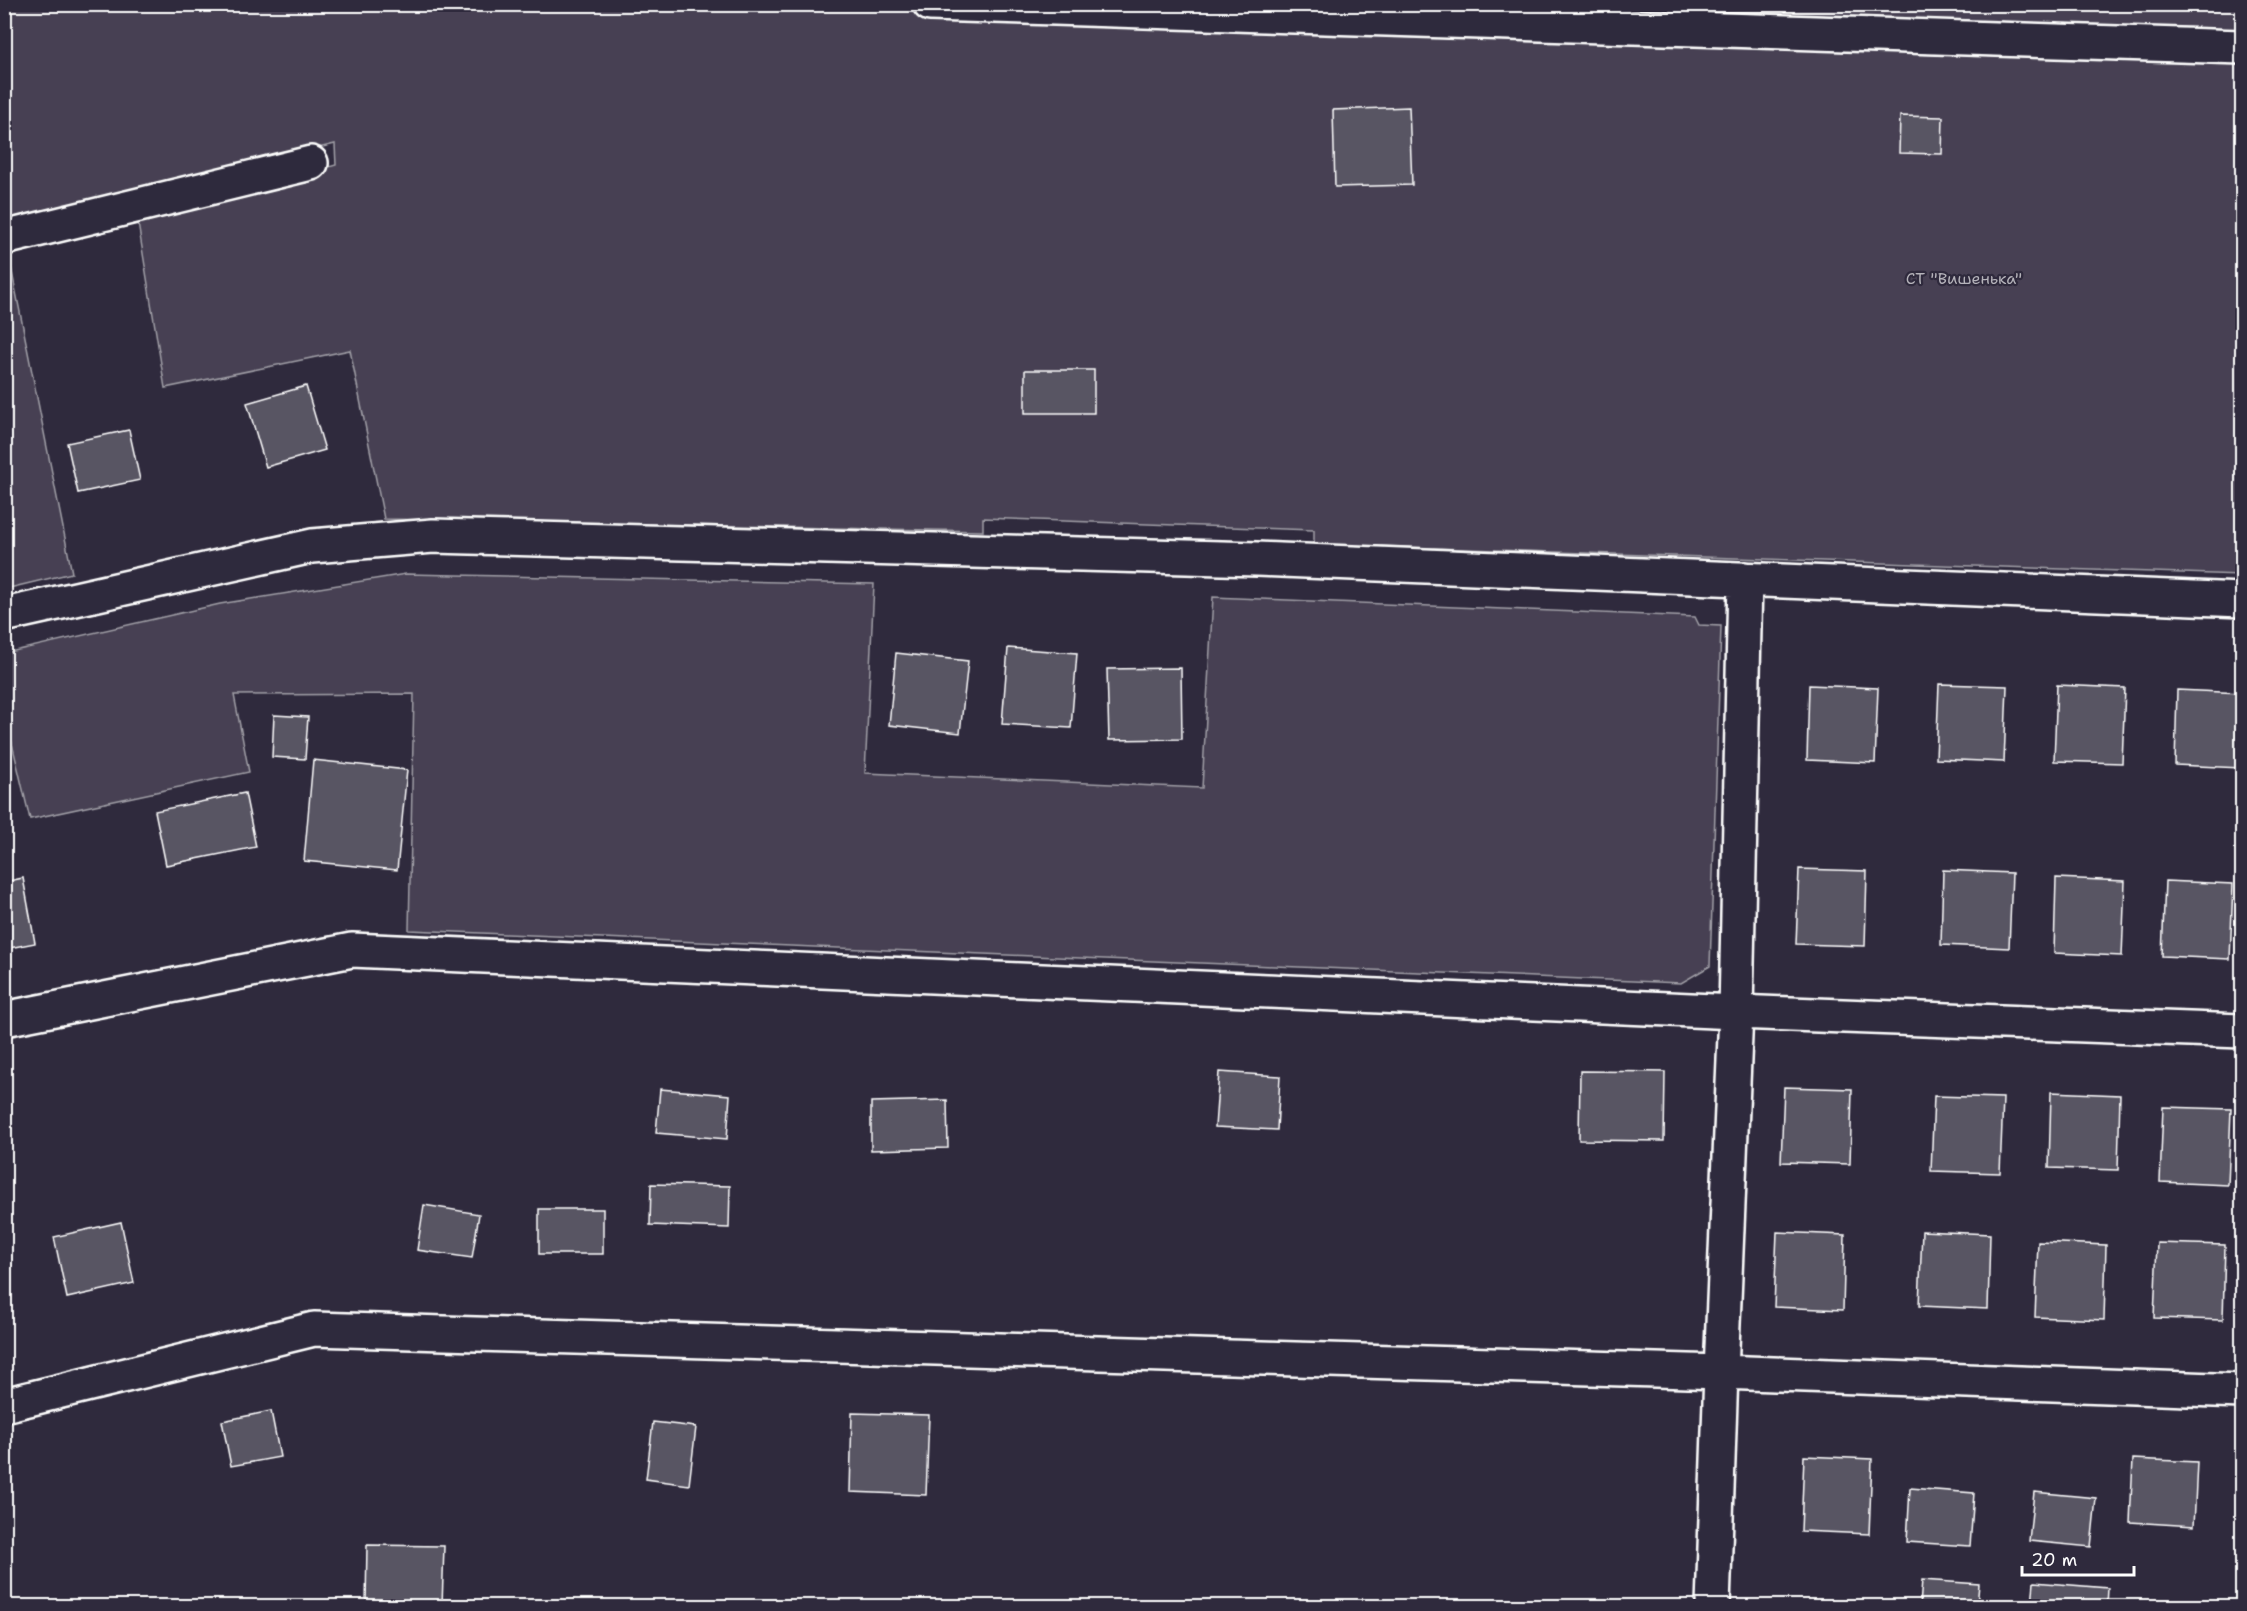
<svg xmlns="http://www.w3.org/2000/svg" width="2247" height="1611" viewBox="0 0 2247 1611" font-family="'Shantell Sans',sans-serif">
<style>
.green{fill:#464152;stroke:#a2a0a8;stroke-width:1.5}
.building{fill:#595564;stroke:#fff;stroke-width:1.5}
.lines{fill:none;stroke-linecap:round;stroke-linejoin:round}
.minor-casing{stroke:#fff;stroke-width:38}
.minor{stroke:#2f2a3d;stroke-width:33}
.labels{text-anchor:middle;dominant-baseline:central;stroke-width:4.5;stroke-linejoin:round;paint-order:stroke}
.park-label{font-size:16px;fill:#b5b3ba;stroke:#2f2a3d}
</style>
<rect width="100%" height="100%" fill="#2f2a3d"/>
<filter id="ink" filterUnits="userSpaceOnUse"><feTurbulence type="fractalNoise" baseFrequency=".0167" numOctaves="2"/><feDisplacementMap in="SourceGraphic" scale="12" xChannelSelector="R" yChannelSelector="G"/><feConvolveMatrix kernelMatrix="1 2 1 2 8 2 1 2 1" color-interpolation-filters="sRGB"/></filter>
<g filter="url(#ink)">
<path class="green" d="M4,5h2238v570l-928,-31v-14l-331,-12v13l-599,-12 -34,-169 -185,38 -27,-165 198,-58 -1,-21 -330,80z
M9,257l63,316 -67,16 -1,-331z
M406,574l468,10 -9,189 337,15 11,-191 482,20 4,8 22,1 -11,340 -29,17 -1272,-53 5,-236 -180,1 15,77 -219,47 -25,-105v-61l215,-49z"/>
<path class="building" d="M1409,107l3,78 -77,2 -2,-77z
M1900,116l43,1 -1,37 -43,-1z
M1025,370h69v43h-69z
M306,386l19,64 -59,17 -19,-64z
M129,430l11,50 -62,13 -11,-50z
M1008,648l69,5 -6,75 -69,-4z
M896,653l72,8 -8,72 -71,-8z
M1181,668l1,71 -73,1 -2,-71z
M1939,684l68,2 -3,76 -68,-3z
M1809,685l69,3 -3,75 -68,-3z
M2057,685l68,3 -3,75 -68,-2z
M2177,690l65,3v75l-67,-3z
M274,715l34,2 -3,42 -33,-2z
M313,760l94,10 -10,100 -93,-9z
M245,793l11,54 -90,18 -11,-54z
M1799,869l68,2 -2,75 -69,-2z
M1943,870l69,3 -3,75 -68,-3z
M23,878l12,65 -31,6v-67z
M2056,878l69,3 -3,75 -68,-3z
M2165,881l68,3 -3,75 -68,-3z
M1580,1071l85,1 -1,69 -85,-1z
M1219,1072l61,4 -3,54 -62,-3z
M1784,1087l68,2 -2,75 -69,-2z
M660,1089l70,6 -3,44 -71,-6z
M2051,1092l69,3 -2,75 -69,-2z
M1934,1096l69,2 -3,75 -69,-2z
M947,1100l1,48 -77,2v-48z
M2163,1107l68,2 -3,76 -68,-3z
M651,1184l79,2 -1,42 -79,-3z
M424,1205l55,9 -7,44 -55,-8z
M539,1209h64v45h-64z
M121,1222l13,61 -67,15 -13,-61z
M1922,1231l68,3 -2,75 -69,-3z
M1777,1232l68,3 -2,75 -69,-3z
M2038,1242l68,3 -2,75 -69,-3z
M2157,1243l68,2 -2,75 -69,-2z
M271,1411l9,46 -49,9 -9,-45z
M852,1413l77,2 -3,80 -76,-3z
M653,1422l43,5 -7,58 -43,-6z
M1804,1456l68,3 -3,75 -68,-3z
M2133,1459l64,3 -3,64 -64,-4z
M1910,1488l64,5 -4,53 -63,-4z
M2034,1492l62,6 -5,49 -62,-6z
M367,1545l77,1 -2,60 -76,-2z
M1922,1580l57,4 -2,22h-57z
M2034,1582l74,6 -1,18h-75z"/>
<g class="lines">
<g class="minor-casing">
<path id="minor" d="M930,4l1312,43
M4,238l307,-75
M1745,579l-9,433 -15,360 521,19
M4,615l308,-69 121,-10 824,23 985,41
M4,1019l348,-69 1384,62 506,19
M4,1405l310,-76 1407,43 -8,234"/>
</g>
<use href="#minor" class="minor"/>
</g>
</g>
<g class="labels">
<g class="park-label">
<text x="1964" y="278">СТ "Вишенька"</text>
</g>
</g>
<rect width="2247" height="1611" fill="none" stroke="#2f2a3d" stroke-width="24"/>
<rect x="12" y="12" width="2223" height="1587" fill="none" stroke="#fff" stroke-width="2" filter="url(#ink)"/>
<path d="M2022 1566v9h112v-9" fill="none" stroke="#ffffff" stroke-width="3"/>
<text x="2031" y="1566" font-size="18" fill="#ffffff" stroke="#2f2a3d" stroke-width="4.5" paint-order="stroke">20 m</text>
</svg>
